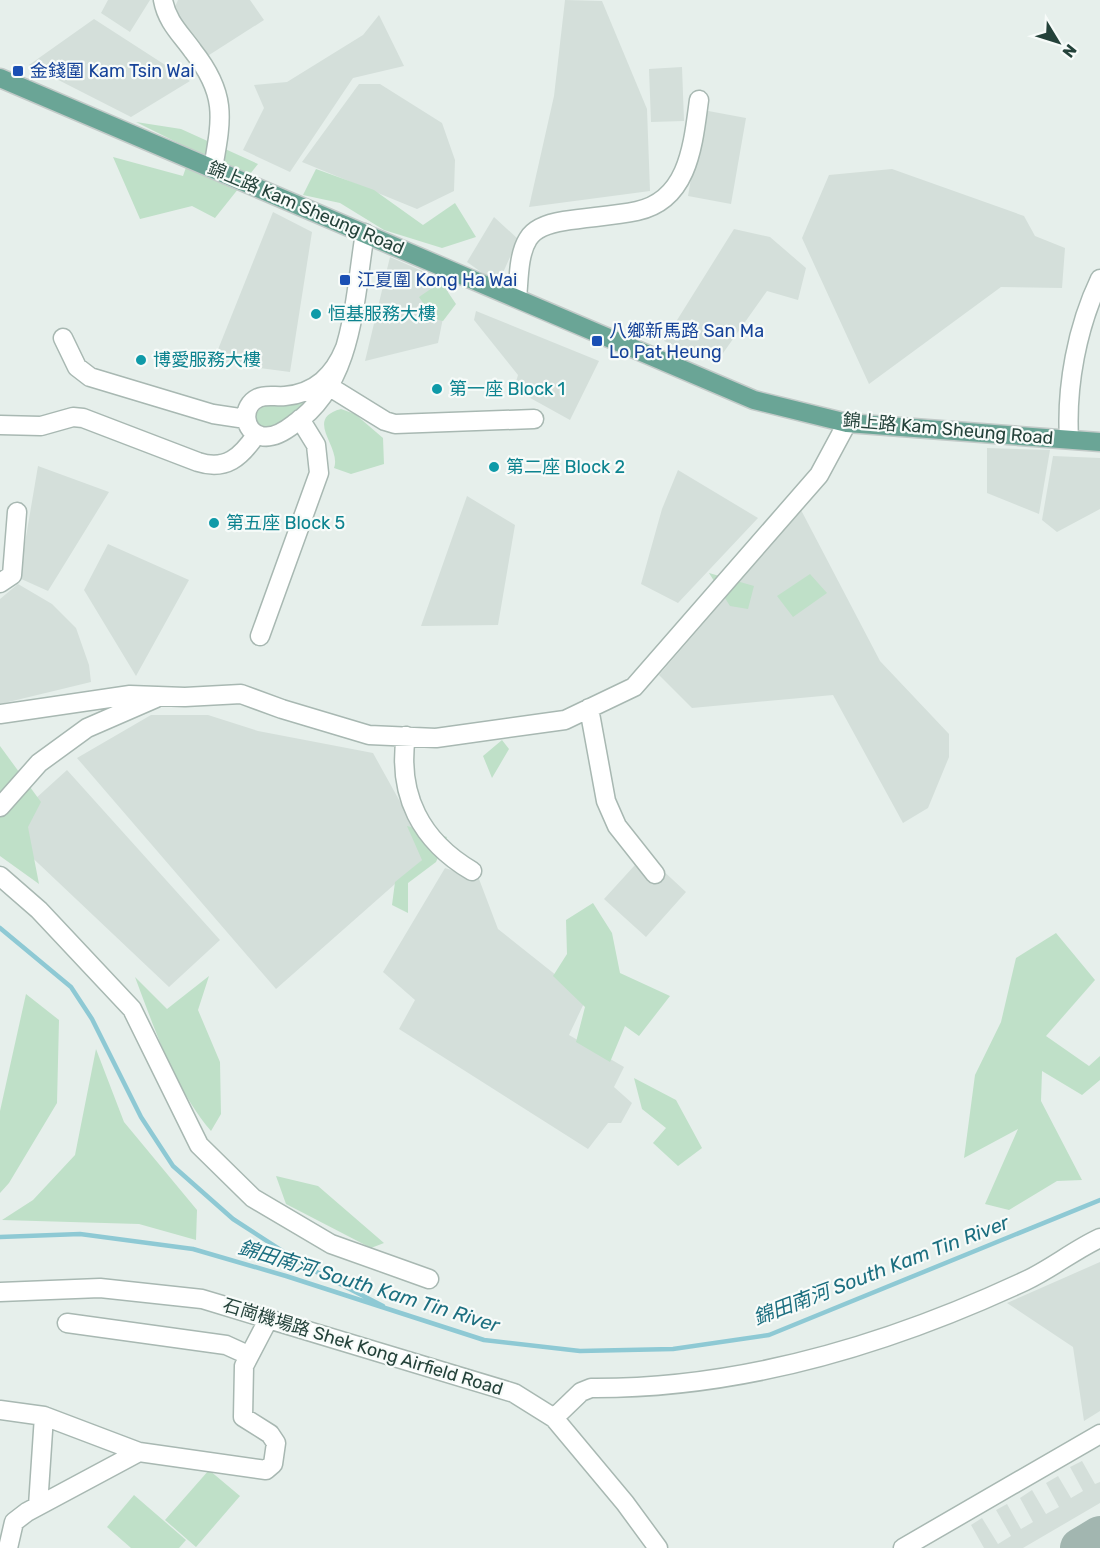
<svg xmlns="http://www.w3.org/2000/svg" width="1100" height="1548" viewBox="0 0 1100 1548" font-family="Rubik,'Noto Sans TC',sans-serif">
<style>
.built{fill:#d4dfda}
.green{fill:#bfe0c8}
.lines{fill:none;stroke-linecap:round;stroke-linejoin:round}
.stream{stroke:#8ec9d4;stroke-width:4.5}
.taxiway{stroke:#a2b6b0;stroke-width:40}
.minor-casing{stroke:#a8b8b2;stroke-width:21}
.major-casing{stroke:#c2cac8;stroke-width:21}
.minor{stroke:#fff;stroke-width:18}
.major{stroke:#6aa596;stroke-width:18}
.transit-dot{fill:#1a4fb4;stroke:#f7fbf9;stroke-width:2}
.culture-dot{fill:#0f9aa8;stroke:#f7fbf9;stroke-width:2}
.labels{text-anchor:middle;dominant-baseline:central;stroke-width:4.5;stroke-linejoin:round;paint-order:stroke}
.transit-label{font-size:18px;fill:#164399;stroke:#f7fbf9;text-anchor:start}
.street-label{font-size:18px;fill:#24423a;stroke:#f7fbf9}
.culture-label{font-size:18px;fill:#0d838f;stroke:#f7fbf9;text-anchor:start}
.water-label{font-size:20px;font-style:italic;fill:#1c6f80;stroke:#f7fbf9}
</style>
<rect width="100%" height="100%" fill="#e6efeb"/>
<path class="built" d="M108,0h42l-20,32 -29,-19z
M178,0h72l14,20 -58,37 -33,-46z
M565,0l37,1 45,108 3,82 -121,16 25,-111z
M379,15l25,51 -51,12 -63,94 -47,-22 21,-42 -10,-23 33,-3 76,-47z
M94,19l96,62 -59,36 -102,-52z
M682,67l2,54 -33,1 -2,-53z
M359,84h21l62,39 13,37 -1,31 -37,18 -115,-47z
M703,110l43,8 -15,86 -43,-8z
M892,169l132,47 11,20 30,12 -3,40 -61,-1 -132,97 -67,-146 27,-63z
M273,212l39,20 -22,140 -77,-10z
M494,217l24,22 -20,45 -31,-22z
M734,229l36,8 36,31 -8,32 -31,-9 -51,72 -52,-22z
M390,257l60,26 -12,60 -73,18z
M476,311l123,50 -29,59 -56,-31 4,-14 -44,-55z
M987,448l63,2 -11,64 -52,-21z
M1053,456l47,2v51l-43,23 -15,-12z
M38,466l71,26 -61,99 -29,-13z
M678,470l80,48 -80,85 -37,-19 21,-75z
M467,496l48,29 -17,100 -77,1z
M801,510l79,151 69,73v23l-21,51 -25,15 -70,-128 -141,13 -33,-33z
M108,544l81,36 -53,96 -52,-86z
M18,584l34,20 24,24 13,37 2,17 -91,22v-105z
M151,715h57l50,16 115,22 56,101 -153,135 -199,-231z
M67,770l153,170 -51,47 -167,-158z
M645,854l41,38 -40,45 -42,-38z
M445,868l34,11 19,50 88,70 -17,36 55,32 -10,20 18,16 -11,20h-13l-20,26 -189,-120 16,-29 -32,-28z
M1100,1262v149l-16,10 -11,-74 -66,-44z
M1082,1461l13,23 5,-2v21l-77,45h-39l-13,-23 11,-7 16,26 13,-8 -15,-26 11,-6 14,25 12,-7 -13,-24 12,-8 14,24 13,-7 -13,-24 12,-7 13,22 12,-7 -13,-24z"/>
<path class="green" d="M136,122l45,7 77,35 -43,54 -23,-12 -52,13 -27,-62 70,19 9,-26z
M316,169l58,21 49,35 32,-22 21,34 -34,11 -58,-18 -44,-27 -37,-8z
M441,282l15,22 -13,17 -9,-2 -15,-22z
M310,398c-12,11 -37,40 -53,25l-1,-10 7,-7 26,-1z
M341,409l14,5 28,24 1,26 -33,10 -17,-6c8,-21 -31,-49 7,-59z
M709,573l45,13 -6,23 -18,-3z
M810,574l17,19 -34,24 -16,-21z
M502,740l7,9 -17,29 -9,-22z
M0,746l41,56 -13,25 11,57 -39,-28z
M407,826l40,11 -11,25 -28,21v30l-16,-8 3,-23 27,-22z
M593,903l19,30 8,40 50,23 -31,40 -14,-10 -15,36 -34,-20 9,-35 -32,-31 14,-22 -1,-34z
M1056,933l39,47 -49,56 43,30 11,-10v24l-18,15 -40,-24 -1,30 41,79 -25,1 -48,29 -24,-6 33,-75 -54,29 11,-83 26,-53 15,-64z
M209,976l-11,34 22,52 1,52 -10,17c-37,-44 -56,-101 -76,-154l32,32z
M26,994l33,26 -2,83 -48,80 -9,10v-82z
M96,1049l28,73 73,88 -1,30 -57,-16 -137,-4 31,-20 42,-45z
M634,1078l42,22 26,48 -24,18 -25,-23 13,-15 -24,-19z
M276,1176l42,10 66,57 -13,5 -85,-44z
M209,1470l31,26 -44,51 -31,-27z
M134,1495l52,45 -7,8h-48l-24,-21z"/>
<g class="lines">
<path class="stream" d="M0,928l71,59 21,32 49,98 32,49 60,53 74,48 76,39
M0,1237l80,-3 113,15 93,27 198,64 96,11 93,-2 96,-14 331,-135"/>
<path class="taxiway" d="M1080,1548l20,-12"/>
<g class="minor-casing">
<path id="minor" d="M163,0c4,22 18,34 30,51 34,43 29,67 20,117
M517,298c2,-18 1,-43 11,-59 7,-12 23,-16 36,-18 24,-4 49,-5 73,-10 52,-11 56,-67 62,-111
M63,338l14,29 13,10 123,37 33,5
M345,348c-11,27 -29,45 -60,48 -9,1 -19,-2 -27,2 -17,8 -15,33 3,38 12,3 24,-5 33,-12 60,-41 60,-125 71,-191
M330,387l55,34 10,3 139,-5
M0,425l41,1 32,-9 10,1 115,44c28,9 43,-5 58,-27
M1069,439c-3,-53 8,-112 31,-160
M0,583l12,-8 5,-63
M260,636l59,-163 -3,-28 -16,-26
M589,708l17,93 11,25 38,48
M0,714l130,-19 55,2 56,-3 41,15 87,26 67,3 129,-18 69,-33 185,-212 28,-52
M406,736c-9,59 15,105 66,135
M0,807l39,-44 48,-35 69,-30
M0,876l39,34 93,99 67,136 54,53 78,46 98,35
M0,1292l100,-4 102,11 312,94 40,25 71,85 33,45
M67,1323l159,22 22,10
M0,1410l44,6 95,36
M554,1418l27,-26 10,-4c151,1 299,-44 434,-107 26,-12 49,-31 75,-43
M38,1506l6,-90
M8,1548l6,-26 13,-10 112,-60 127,18 7,-6 3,-21 -6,-9 -27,-17 1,-51 24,-46
M903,1548l197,-114"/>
</g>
<g class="major-casing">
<path id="major" d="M0,78l754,322 93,23 253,19"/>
</g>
<use href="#minor" class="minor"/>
<use href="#major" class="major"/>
</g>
<g class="transit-dot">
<rect x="12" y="65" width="12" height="12" rx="3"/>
<rect x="339" y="274" width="12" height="12" rx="3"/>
<rect x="591" y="335" width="12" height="12" rx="3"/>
</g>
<g class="culture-dot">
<circle cx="316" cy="314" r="6"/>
<circle cx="141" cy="360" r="6"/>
<circle cx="437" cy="389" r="6"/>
<circle cx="494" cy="467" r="6"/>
<circle cx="214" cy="523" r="6"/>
</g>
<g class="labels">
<g class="transit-label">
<text x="30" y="71">金錢圍 Kam Tsin Wai</text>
<text x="357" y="280">江夏圍 Kong Ha Wai</text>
<text x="609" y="331">八鄉新馬路 San Ma<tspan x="609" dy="21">Lo Pat Heung</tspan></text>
</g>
<g class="street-label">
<text transform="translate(306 208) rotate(23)">錦上路 Kam Sheung Road</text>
<text transform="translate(948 429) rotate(5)">錦上路 Kam Sheung Road</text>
<text transform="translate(363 1347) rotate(17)">石崗機場路 Shek Kong Airfield Road</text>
</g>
<g class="culture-label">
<text x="328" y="314">恒基服務大樓</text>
<text x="153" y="360">博愛服務大樓</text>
<text x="449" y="389">第一座 Block 1</text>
<text x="506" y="467">第二座 Block 2</text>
<text x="226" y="523">第五座 Block 5</text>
</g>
<g class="water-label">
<text transform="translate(881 1270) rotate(-21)">錦田南河 South Kam Tin River</text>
<text transform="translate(369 1286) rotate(17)">錦田南河 South Kam Tin River</text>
</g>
</g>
<g transform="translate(1058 42) rotate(128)" stroke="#f7fbf9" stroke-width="4.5" paint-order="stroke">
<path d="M0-4.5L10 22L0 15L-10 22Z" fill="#24423a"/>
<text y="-9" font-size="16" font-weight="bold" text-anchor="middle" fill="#24423a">N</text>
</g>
</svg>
